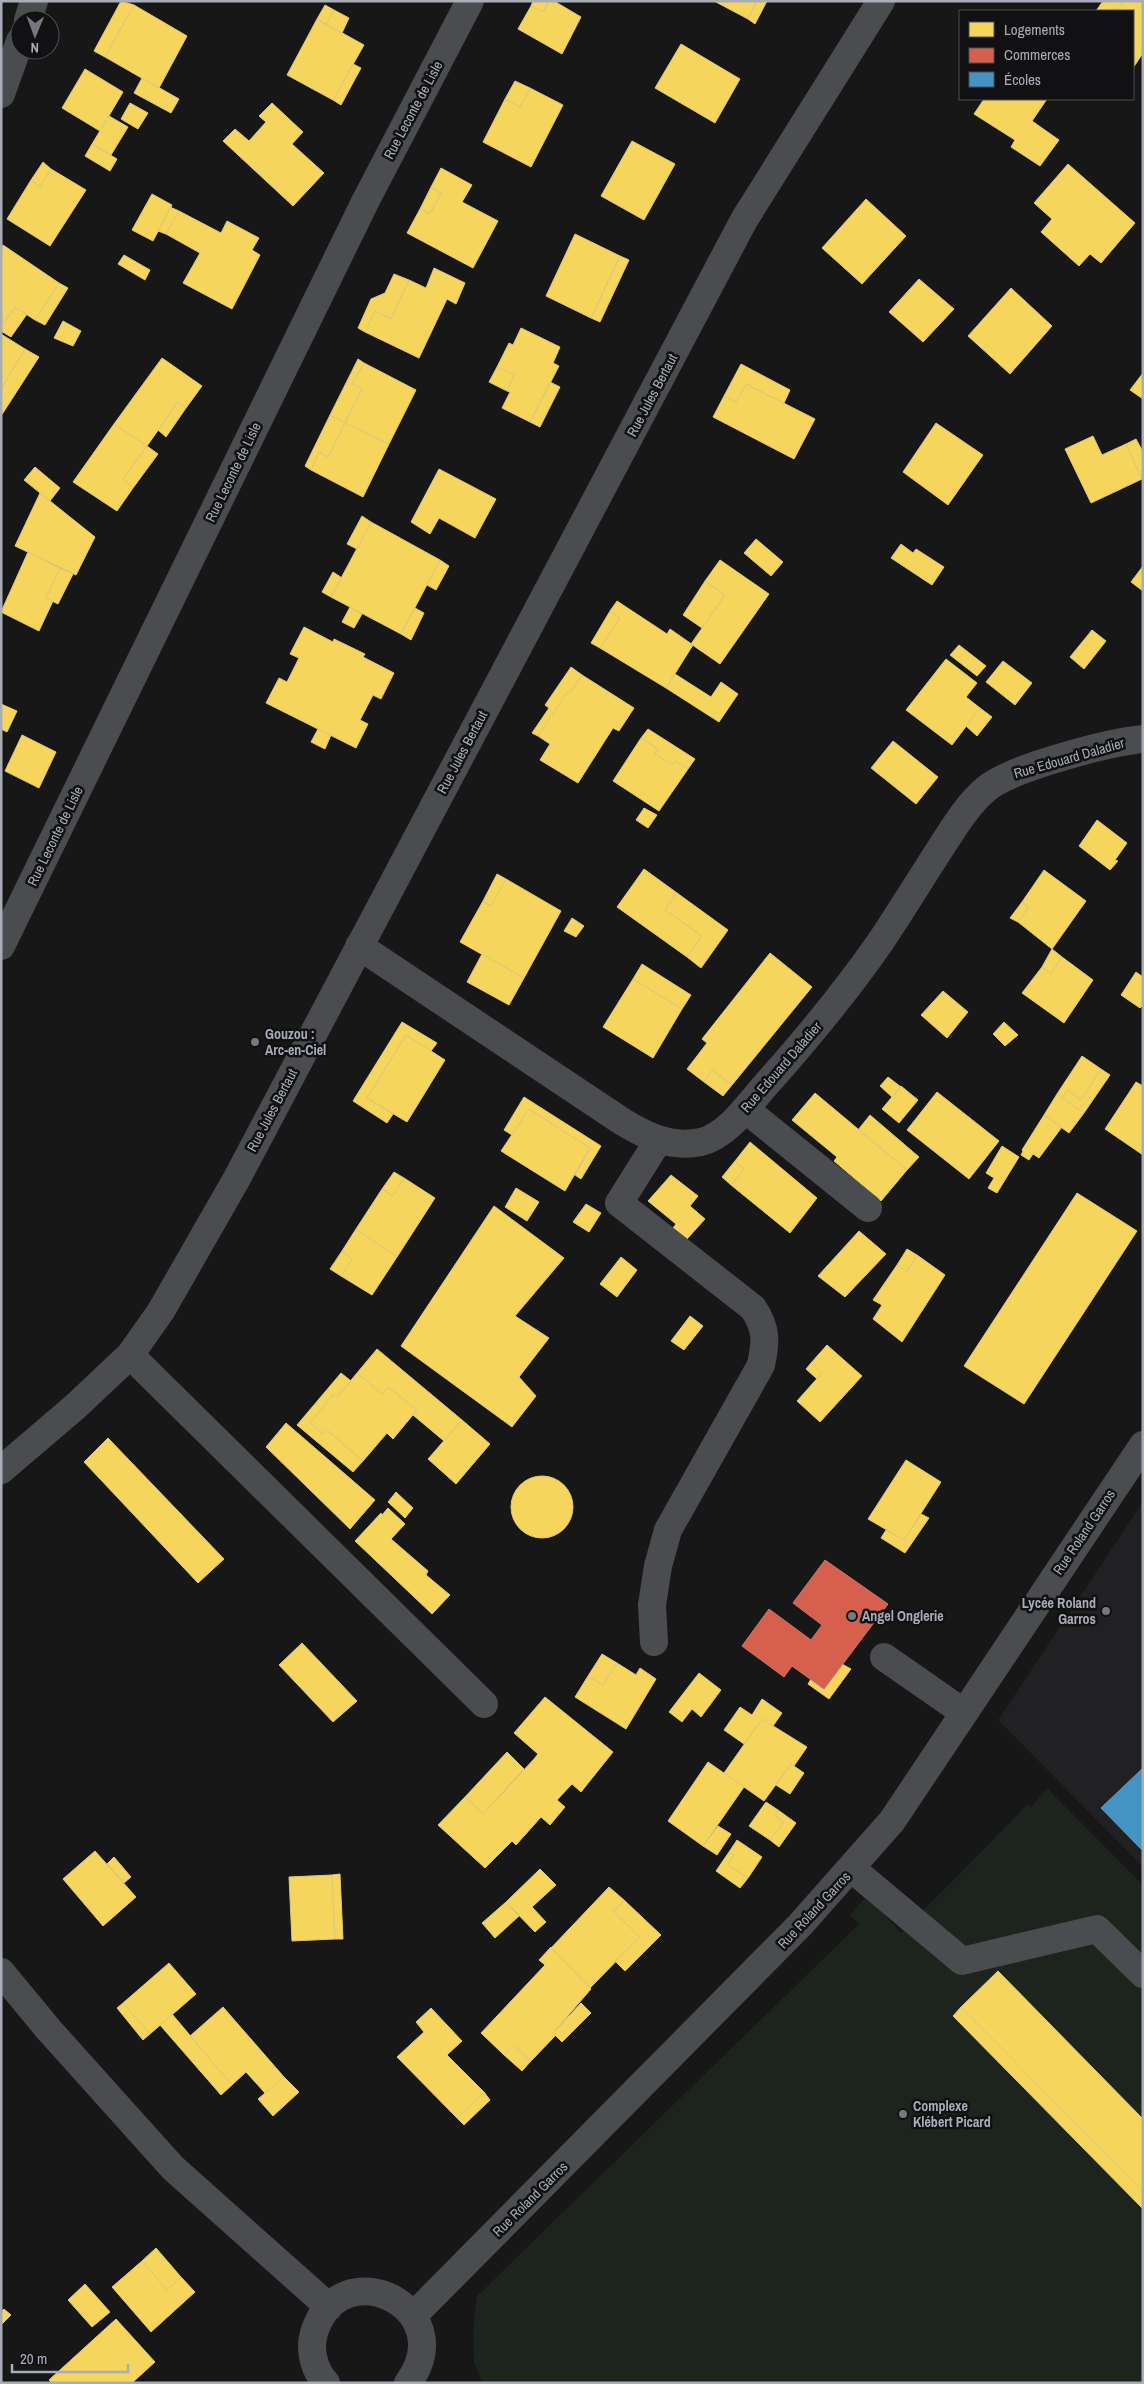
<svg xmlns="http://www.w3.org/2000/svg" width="1144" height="2384" viewBox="0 0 1144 2384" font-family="'Archivo Narrow',sans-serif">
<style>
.built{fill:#212123}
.green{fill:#1d241e}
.homes{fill:#f6d55c;stroke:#dfc978}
.shops{fill:#d6604d;stroke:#c8776d}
.schools{fill:#4393c3;stroke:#619bc0}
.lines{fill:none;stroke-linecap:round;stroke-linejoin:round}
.minor{stroke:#4b4c50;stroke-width:28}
.poi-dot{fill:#757880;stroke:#111113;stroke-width:2}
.labels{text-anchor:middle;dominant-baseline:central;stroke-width:5;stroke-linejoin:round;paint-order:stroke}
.street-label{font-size:14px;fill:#a8adb8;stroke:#111113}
.poi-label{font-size:14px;font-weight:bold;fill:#a8adb8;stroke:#111113;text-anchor:start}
</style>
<rect width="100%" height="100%" fill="#171717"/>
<path class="built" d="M1143,1502v365l-145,-147z"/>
<path class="green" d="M1047,1788l96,97v498h-660l-9,-20 -1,-33 4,-34 382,-372 -9,-9 17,-19 34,37 127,-129 3,4z"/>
<path class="homes" d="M121,1l13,4 -29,52 -11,-6z
M533,1h16l-6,11 -12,-6z
M549,1h5l27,16 -19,37 -44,-25 13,-23 12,6z
M714,1h43l-9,18z
M757,1h10l-12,23 -7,-5z
M1103,1h21l-7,10h-21z
M1124,1h19v52l-10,15v-57h-16z
M134,5l53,31 -28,52 -54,-31z
M325,5l9,5 -8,15 -9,-6z
M334,10l15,8 -7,15 -16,-8z
M317,19l47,26 -31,55 -46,-25z
M681,44l59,35 -25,44 -60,-35z
M353,64l8,4 -20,37 -8,-5z
M85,69l38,23 -23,39 -38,-23z
M142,78l37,21 -8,14 -37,-20z
M515,81l15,7 -10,19 -15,-8z
M530,88l33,17 -32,62 -48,-25 22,-43 15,8z
M984,99h63l-15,22 27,19 -19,26 -29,-19 4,-7 -41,-26z
M130,103l18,10 -10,16 -17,-10z
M272,103l31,29 -11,12 32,29 -31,33 -70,-65 12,-12 14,12 17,-19 -7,-6z
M109,116l19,11 -17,28 -19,-11z
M632,141l43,23 -31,56 -43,-24z
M92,144l25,15 -7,12 -25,-15z
M43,162l8,7 -11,18 -9,-7z
M1068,164l67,59 -34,40 -11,-9 -11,12 -38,-34 11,-13 -18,-16z
M441,168l31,17 -10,17 36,19 -25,47 -66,-35 13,-24 10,5 11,-21 -10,-6z
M51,169l35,21 -36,56 -43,-27 24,-39 9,7z
M431,187l10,6 -11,21 -10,-5z
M152,194l20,11 -19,36 -21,-11z
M866,199l40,37 -44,48 -40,-36z
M170,207l9,4 -13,23 -8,-3z
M179,211l42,22 6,-12 32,17 -7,12 8,5 -28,54 -49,-26 17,-30 -34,-19z
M575,234l45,22 -29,62 -45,-22z
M3,245l56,38 -24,37 -20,-13 -14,20v-79z
M124,255l26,15 -5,10 -27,-16z
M620,256l9,4 -29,62 -9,-4z
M434,268l31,15 -9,21 -9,-5 -28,59 -54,-26 10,-21 16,8 18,-39 17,8z
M394,274l15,6 -18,39 -16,-8 -10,21 -7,-4 13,-29 14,-6z
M919,279l35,30 -31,33 -34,-30z
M59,283l9,5 -23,37 -10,-5z
M1011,288l41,38 -42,48 -42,-38z
M15,307l12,7 -16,23 -10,-6v-4z
M63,321l18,10 -8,15 -19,-8z
M521,328l39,19 -7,16 6,3 -29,56 -28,-14 8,-16 -3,-1 7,-16 -17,-8 12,-24 4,2z
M1,334l24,15 -24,40z
M25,349l14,8 -38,59v-27z
M162,358l40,28 -16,22 -8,-6 -31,44 -33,-22z
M358,359l6,4 -12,21 10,4 -17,35 -15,-8z
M364,363l52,27 -27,54 -44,-21 17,-35 -10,-4z
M741,364l49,26 -6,13 -38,-19 -10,18 -12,-6z
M497,367l17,8 -7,16 -18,-9z
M1143,373v26l-13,-9z
M550,382l10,5 -20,40 -10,-5z
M746,384l69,35 -21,40 -81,-42 11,-21 12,6z
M178,402l8,6 -20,29 -8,-7z
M330,415l15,8 -17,34 -9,-5 -8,18 -6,-4z
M345,423l44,21 -26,53 -52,-27 8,-18 9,5z
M936,423l47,32 -35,50 -45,-33z
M114,424l33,22 -24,33 10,9 -16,23 -44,-29z
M1093,436l9,19 24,-11 16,35 -51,24 -26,-54z
M1136,439l7,13 -1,27 -16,-35z
M147,446l11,8 -25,34 -10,-9z
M35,467l25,21 -10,13 -26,-21z
M439,469l57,30 -21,39 -36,-20 -9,16 -19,-12z
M40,493l55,44 -19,38 -61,-29z
M362,516l9,6 -14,27 -10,-5z
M371,522l69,38 -39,74 -70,-37z
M756,539l27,23 -12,14 -27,-23z
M901,544l12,9 3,-4 28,18 -12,18 -41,-27z
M28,552l32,16 -14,30 7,3 -14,30 -38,-19z
M440,560l9,6 -13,24 -9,-5z
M720,560l49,34 -49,70 -29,-20 34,-49 -20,-14z
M1143,566v25l-12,-9z
M60,568l13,6 -15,30 -12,-6z
M333,572l9,6 -11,19 -9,-5z
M705,581l20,14 -23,33 -19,-13z
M617,601l50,33 3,-5 23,16 -27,43 -66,-40 20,-30 -10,-7z
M350,607l12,7 -8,14 -12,-6z
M415,608l9,5 -13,27 -10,-6z
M610,611l10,7 -20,30 -9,-5z
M304,627l29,15 1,-3 31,15 -2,3 31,16 -13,26 -8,-4 -13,25 8,4 -12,24 -90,-45 13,-25 8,4 12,-24 -9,-4z
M1092,630l14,11 -22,28 -14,-12z
M959,645l27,21 -9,10 -27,-21z
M946,659l31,24 -11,14 14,11 -28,37 -46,-35z
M1003,661l29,22 -17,22 -29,-23z
M571,667l11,8 -12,18 -2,-2 -30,45 -6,-3 17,-25 -4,-3z
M675,674l36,23 10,-15 17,12 -19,28 -53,-34z
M582,675l52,33 -15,23 -6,-3 -35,55 -38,-23 10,-16 -12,-8 30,-45 2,2z
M1,704l16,7 -10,21 -6,-3z
M980,708l12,9 -15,19 -11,-10z
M318,729l13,6 -6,14 -14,-7z
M648,729l47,30 -7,10 -12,-8 -3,4 -18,-11 3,-5 -17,-11z
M22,735l34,17 -17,36 -34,-17z
M641,738l17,11 -3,5 18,11 3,-4 12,8 -29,42 -46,-30z
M893,741l45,36 -22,27 -45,-36z
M644,808l13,7 -9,13 -12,-8z
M1097,820l30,23 -12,17 3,1 -8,9 -31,-24z
M644,869l33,24 -12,17 37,26 -15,21 -70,-50z
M1044,870l42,31 -34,48 -34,-27 11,-15 -7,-5z
M497,874l9,5 -15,27 -8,-5z
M506,879l55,32 -37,67 -64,-36 23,-41 8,5z
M677,893l51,37 -27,38 -14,-11 15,-21 -37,-26z
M1022,902l7,5 -11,15 -8,-4z
M572,918l12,8 -8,11 -12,-6z
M1052,949l10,8 -11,17 -9,-7z
M770,953l42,34 -80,98 -20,-15 -8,12 -17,-13 20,-26 -5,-4z
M482,954l42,24 -15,27 -42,-23z
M1062,957l31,23 -29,43 -42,-30 20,-26 9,7z
M642,964l49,31 -9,14 -49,-30z
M1136,972l7,5v28l-3,3 -19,-13z
M633,979l49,30 -29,49 -50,-31z
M943,991l25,21 -21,26 -26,-23z
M402,1022l35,21 -6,8 -25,-16 -39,63 26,16 -6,9 -34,-22z
M1004,1022l14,13 -13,11 -12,-12z
M406,1035l39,25 -38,62 -40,-24z
M1082,1056l19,13 -20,31 -13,-10 -6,8 -5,-4z
M1101,1069l9,6 -26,38 -22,-15 6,-8 13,10z
M712,1070l20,15 -9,11 -19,-14z
M888,1077l13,10 -9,10 -12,-11z
M1136,1082l7,4v69l-38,-26z
M901,1086l17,14 -19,23 -17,-14z
M937,1092l62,49 -30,38 -62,-49z
M815,1093l92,77 -26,31 -47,-40 3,-4 -45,-37z
M1057,1094l27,19 -15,20 -25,-18z
M524,1097l77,49 -20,33 -6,-4 15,-27 -61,-39 -17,26 -8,-5z
M529,1109l61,39 -25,43 -64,-40z
M870,1115l49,42 -12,13 -49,-40z
M1044,1115l18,12 -23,31 -6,-4 -4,6 -8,-5 2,-4 -1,-1z
M750,1142l67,56 -27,35 -59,-48 13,-16 -9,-8z
M1002,1146l17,11 -22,36 -9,-5 6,-10 -8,-5z
M735,1161l9,8 -13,16 -9,-8z
M394,1172l10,6 -11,18 -11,-7z
M671,1175l27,21 -8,10 15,13 -18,20 -14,-11 3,-4 -28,-23z
M404,1178l31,20 -38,59 -41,-28 26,-40 11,7z
M516,1188l23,14 -12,19 -22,-14z
M1077,1193l60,38 -113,173 -60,-38z
M586,1204l15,9 -12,19 -16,-10z
M494,1206l70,52 -49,58 34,22 -30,39 17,19 -24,31 -111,-81z
M356,1229l41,28 -25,38 -31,-19 11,-17 -10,-8z
M859,1231l27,23 -41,43 -27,-21z
M907,1249l10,6 -10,16 -10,-6z
M342,1251l10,8 -11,17 -11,-7z
M917,1255l28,20 -43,67 -29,-23 9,-14 -9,-5 24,-35 10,6z
M621,1257l16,13 -20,27 -17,-13z
M690,1316l13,10 -19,24 -13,-9z
M827,1345l35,31 -42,46 -23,-21 25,-28 -11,-10z
M377,1349l85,71 -18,21 -31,-26 4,-5 -29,-23 -6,7 -25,-21z
M811,1363l11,10 -5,6 -11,-10z
M341,1373l10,8 -14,16 -3,-3 -24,29 13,11 4,-4 36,31 -10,11 -56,-47z
M357,1373l25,21 6,-7 29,23 -24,29 -6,-6 -24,28 -36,-31 -4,4 -13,-11 24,-29 3,3z
M462,1420l28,24 -34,40 -28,-25z
M286,1423l89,77 -25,29 -84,-82z
M108,1438l116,121 -26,24 -114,-121z
M906,1460l35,22 -37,58 -36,-21z
M511 1507a31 31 0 1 1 62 0a31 31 0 1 1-62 0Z
M396,1492l17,16 -8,10 -17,-16z
M388,1508l17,16 -14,15 37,32 -2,4 24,20 -18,19 -77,-73 26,-28 1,2z
M921,1514l8,4 -24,35 -24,-15 5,-8 18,10z
M302,1643l55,58 -24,21 -54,-57z
M602,1654l15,9 -14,22 -15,-9z
M617,1663l19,12 4,-7 16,11 -30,50 -51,-32 13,-21 15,9z
M842,1664l9,5 -22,30 -21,-15 3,-5 13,10z
M699,1673l22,17 -20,27 -9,-8 -10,13 -13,-10z
M545,1697l68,55 -32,40 -9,-8 -15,16 8,7 -15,18 -9,-8 -25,28 -4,-4 -27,27 -47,-43 27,-28 18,17 51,-55 4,-5 -24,-21z
M762,1699l20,14 -9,13 -11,-7 -18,25 -20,-14 16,-23 12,8z
M762,1719l45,28 -13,19 -3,-2 -27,37 -40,-28z
M507,1752l17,17 -41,45 -18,-17z
M708,1762l36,25 -41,59 -35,-25z
M791,1764l13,9 -14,21 -14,-9z
M766,1802l12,8 -4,5 10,7 -14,18 -21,-14z
M778,1810l18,13 -17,24 -9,-7 14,-18 -10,-7z
M718,1826l13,8 -14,21 -14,-9z
M737,1840l25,17 -14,21 -20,-13 6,-10 -5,-3z
M95,1851l41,46 -33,29 -40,-47z
M729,1852l5,3 -6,10 20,13 -8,10 -24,-17z
M114,1857l17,20 -7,6 -17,-19z
M540,1869l16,16 -24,22 14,15 -11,10 -29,-30z
M340,1874l3,65h-8l-3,-64z
M332,1875l3,64 -43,2 -3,-64z
M609,1887l15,13 -10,12 26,25 -50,51 -39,-40z
M624,1900l37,35 -36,36 -10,-10 25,-24 -26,-25z
M506,1902l13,14 -24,22 -13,-15z
M551,1947l40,42 -38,44 3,2 -25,26 -17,-16 -10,10 -23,-22 64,-68 -6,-5z
M169,1963l27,31 -46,40 -27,-31z
M998,1971l145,148v73l-182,-185z
M123,2003l27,31 -7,6 -26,-32z
M581,2003l10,10 -29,29 -9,-9z
M223,2007l61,70 -19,16 -19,-21 -14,13 -42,-49z
M961,2007l182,185v17l-190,-193z
M431,2008l31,33 -15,14 37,37 -27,26 -60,-61 27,-25 -8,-10z
M172,2014l60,71 -11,10 -61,-70z
M514,2045l17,16 -9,10 -18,-16z
M284,2077l15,15 -26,24 -15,-17z
M484,2092l6,8 -26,25 -7,-7z
M156,2248l25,29 -14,13 -25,-29z
M142,2261l25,29 14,-13 14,15 -44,40 -39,-45z
M85,2284l25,28 -18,15 -24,-27z
M4,2309l7,6 -10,10v-13z
M116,2319l39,43 -23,21h-80l-3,-3z"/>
<path class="shops" d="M825,1560l63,44 -64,85 -32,-23 -8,11 -42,-31 27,-37 42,31 11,-15 -29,-22z"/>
<path class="schools" d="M1143,1768v83l-42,-43z"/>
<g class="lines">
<path class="minor" d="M28,20l6,-19
M1,94l19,-53
M1,946l365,-746 104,-199
M359,946l264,176c25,15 48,26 78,20 25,-6 46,-35 62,-54 42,-47 82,-95 118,-147 20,-30 39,-61 59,-92 13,-20 27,-44 46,-60 24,-21 124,-47 157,-50
M745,1109l123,99
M130,1355l354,349
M1,1470l75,-64 54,-51 31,-44 75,-131 508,-960 137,-219
M654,1642l-2,-37 6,-39 10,-36 93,-165c5,-24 6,-36 -8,-57l-134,-105 39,-62
M884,1657l79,55
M851,1868l111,93 135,-32 46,45
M1,1972l48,58 124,138 156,139
M413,2316l387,-391 92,-104 251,-376
M326,2383c-12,-13 -17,-33 -12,-50 26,-85 149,-25 94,50"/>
</g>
<g class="poi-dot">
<circle cx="255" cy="1042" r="5"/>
<circle cx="1106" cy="1611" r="5"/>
<circle cx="852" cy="1616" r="5"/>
<circle cx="903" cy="2114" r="5"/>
</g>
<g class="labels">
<g class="street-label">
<text transform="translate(413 110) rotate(-62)">Rue Leconte de Lisle</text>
<text transform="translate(652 395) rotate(-62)">Rue Jules Bertaut</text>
<text transform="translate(233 472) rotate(-64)">Rue Leconte de Lisle</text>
<text transform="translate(462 752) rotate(-62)">Rue Jules Bertaut</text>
<text transform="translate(1069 758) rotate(-16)">Rue Edouard Daladier</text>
<text transform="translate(55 836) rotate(-64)">Rue Leconte de Lisle</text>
<text transform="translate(781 1067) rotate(-49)">Rue Edouard Daladier</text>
<text transform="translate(272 1110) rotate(-62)">Rue Jules Bertaut</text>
<text transform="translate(1084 1532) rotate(-56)">Rue Roland Garros</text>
<text transform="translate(814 1910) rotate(-47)">Rue Roland Garros</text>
<text transform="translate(530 2199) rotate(-45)">Rue Roland Garros</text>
</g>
<g class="poi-label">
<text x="265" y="1034">Gouzou :<tspan x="265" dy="16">Arc-en-Ciel</tspan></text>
<text x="1096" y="1603" text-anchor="end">Lycée Roland<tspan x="1096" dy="16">Garros</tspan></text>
<text x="862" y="1616">Angel Onglerie</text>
<text x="913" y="2106">Complexe<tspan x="913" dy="16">Klébert Picard</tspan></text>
</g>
</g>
<rect width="1144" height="2384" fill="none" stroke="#a8adb8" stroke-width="5"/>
<rect x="959" y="10" width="175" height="90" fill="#111113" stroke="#4d4f55"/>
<rect x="969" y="22" width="25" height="15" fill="#f6d55c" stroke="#4d4f55"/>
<text x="1004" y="35" font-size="15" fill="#a8adb8">Logements</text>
<rect x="969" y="48" width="25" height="15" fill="#d6604d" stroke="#4d4f55"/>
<text x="1004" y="60" font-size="15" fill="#a8adb8">Commerces</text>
<rect x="969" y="72" width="25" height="15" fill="#4393c3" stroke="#4d4f55"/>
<text x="1004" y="85" font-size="15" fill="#a8adb8">Écoles</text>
<g transform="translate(35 35) rotate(181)"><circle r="24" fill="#111113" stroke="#4d4f55"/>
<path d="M0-4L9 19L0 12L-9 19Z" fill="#757880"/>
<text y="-8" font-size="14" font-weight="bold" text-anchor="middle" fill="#a8adb8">N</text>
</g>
<path d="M12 2364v8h116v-8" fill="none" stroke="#a8adb8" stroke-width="2.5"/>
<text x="20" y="2364" font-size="15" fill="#a8adb8" stroke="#111113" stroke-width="4" paint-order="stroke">20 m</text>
</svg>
